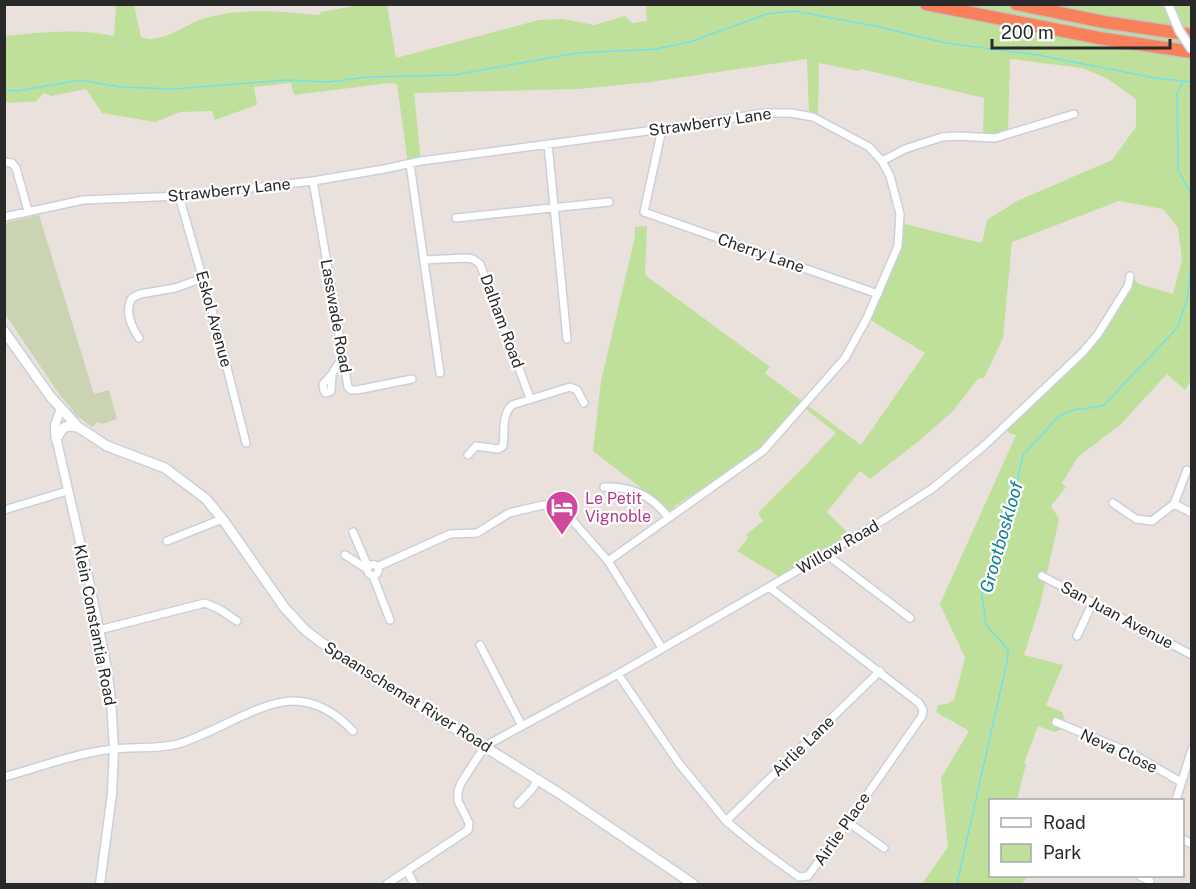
<svg xmlns="http://www.w3.org/2000/svg" width="1196" height="889" viewBox="0 0 1196 889" font-family="'Public Sans',sans-serif">
<style>
.green{fill:#bfe09a}
.cemetery{fill:#cad4b3}
.lines{fill:none;stroke-linecap:round;stroke-linejoin:round}
.stream{stroke:#72e1ea;stroke-width:1.5}
.minor-casing{stroke:#cad0db;stroke-width:10}
.tertiary-casing{stroke:#cad0db;stroke-width:11}
.secondary-casing{stroke:#cad0db;stroke-width:12}
.motorway-casing{stroke:#c3c3c3;stroke-width:15}
.minor{stroke:#fff;stroke-width:7}
.tertiary{stroke:#fff;stroke-width:8}
.secondary{stroke:#fff;stroke-width:9}
.motorway{stroke:#f8805a;stroke-width:12}
.tertiary-bridge-casing{stroke:#cad0db;stroke-width:11;stroke-linecap:butt}
.tertiary-bridge{stroke:#fff;stroke-width:8}
.labels{text-anchor:middle;dominant-baseline:central;stroke-width:4.5;stroke-linejoin:round;paint-order:stroke}
.street-label{font-size:16px;fill:#292929;stroke:#fff}
.hotel-label{font-size:16px;fill:#b23c85;stroke:#fff;text-anchor:start}
.water-label{font-size:18px;font-style:italic;fill:#128194;stroke:#fff}
</style>
<rect width="100%" height="100%" fill="#ebe1dc"/>
<path class="green" d="M1115,4l9,2 2,-2 63,1 3,2 -1,373 -6,10 -18,-16 -46,50 -43,33 -16,26 4,4 -15,19 8,13 -19,86 -16,50 39,10 -17,40 16,7 3,8 -3,9 -8,3 -16,-6 -14,37 2,1 -9,36h-27v76h33l4,2 -6,6h-99l26,-37 -7,-69 28,-47 -33,-19 2,-7 9,-1 7,-4 11,-42 -25,-54 76,-169 -7,-2 -6,-6 95,-93 32,-58 9,8 34,10 9,-34 -4,-32 -15,-19 -44,-8 -107,41 -9,96 -19,40 -6,1 -26,33 -32,28 -50,39 -10,-8 -33,41 26,26 -70,41 -46,-28 11,-13 -2,-3 17,-14 -5,-8 39,-39 39,-41 -33,-26 3,-3 55,41 64,-92 -58,-35 26,-58 8,-37 81,20 5,-23 30,-19 95,-41 24,-33v-28l-28,-20 -26,-11 -72,-9 -2,75 -25,4 1,-40 -123,-29 -3,2 -39,-8 -1,56 -9,-3 -2,-57 -157,23 -71,7 -165,4 7,68 -13,4 -11,-81 -7,-1 -96,12 -3,-12 -37,4 3,18 -42,15 -3,-9 -32,1 -25,10 -53,-9 -16,-24 -35,7 -7,-3 -9,9c-10,-1 -21,2 -30,0l-1,-66c36,-4 75,-8 110,0l2,-31h18l7,32c22,8 45,-14 65,-19 37,-11 76,-6 114,-3l1,-3 39,-7h27l9,53 143,-38 24,-1 31,6 31,-9 7,7 15,-2 -1,-16z
M647,226l-2,49 125,92 -5,6 38,29 -37,41 -12,11 -79,52 -3,6 -79,-61 8,-70 34,-144v-10z"/>
<path class="cemetery" d="M39,215l55,179 15,-4 8,29 -15,5 -4,-2 -6,5 -15,-11 -18,-22 -54,-80v-91z"/>
<g class="lines">
<path class="stream" d="M1183,82l-6,11 1,77 14,26
M4,90l13,1 64,-11 39,7 53,2 113,-9 43,2 38,-5 86,-2 124,-22 79,-4 34,-7 77,-28 27,-3 81,15 71,17 92,12 117,23 37,4
M957,884l51,-227v-7l-3,-4 -19,-21 -4,-30 27,-77 14,-63 35,-38c20,-12 28,-6 46,-12l73,-77 10,-28 5,-43"/>
<g class="minor-casing">
<path id="minor" d="M662,129l-18,83 234,82
M548,144l19,195
M882,161l23,-12 37,-12 15,-1 38,2 79,-24
M4,162l8,1 4,5 12,43
M410,164l30,209
M313,181l35,206 3,3h6l55,-11
M179,196l38,132 29,115
M4,217l79,-17 96,-4 38,-4 96,-11 71,-12 37,-8 241,-32 103,-16h26l22,4 56,30 13,14 8,15 10,38 -2,32 -31,72 -22,40 -82,93 -155,110
M456,218l153,-16
M424,260l42,-2 7,1 7,5 50,134
M139,338c-8,-12 -15,-27 -7,-40l8,-4 35,-6 28,-10
M332,374l-9,10 1,7 2,2 5,-2 1,-17 11,-18
M468,455l8,-9 22,3 5,-3c2,-13 -2,-31 9,-41l58,-18 7,3 7,13
M604,487c27,-1 47,8 64,30
M1113,503l23,16 16,2 22,-17 13,-34
M1174,504l18,9
M4,510l63,-19
M565,512l-5,3 -7,-5v-6l7,-3 4,2 2,4 -1,5 43,49 54,87
M353,532l15,35
M167,541l55,-22
M826,554l84,64
M345,555l22,14
M367.5 570a5.5 5.5 0 1 1 11 0a5.5 5.5 0 1 1-11 0Z
M377,567l73,-33 27,-1 32,-20 34,-8 10,1
M373,576l17,44
M1042,576l150,79
M99,630l106,-27 14,6 18,12
M1077,636l16,-34
M480,645l42,81
M618,674l60,88 48,59 29,24 44,32 9,-1 40,-54 74,-106 1,-6 -4,-7 -150,-116
M1056,722l75,31 50,29
M4,777c33,-9 69,-23 102,-27 24,-4 48,0 72,-6 35,-10 82,-43 115,-43 24,0 44,13 60,30
M1176,800l16,-51
M518,804l14,-15 6,-10
M726,821l154,-150
M848,822l36,26
M1182,839l10,5
M407,871l7,13
M1140,876l10,5
M387,884l81,-54 1,-7 -11,-22v-10l3,-8 24,-37 133,-72 151,-87 116,-68 48,-31 52,-43 98,-93 15,-18 30,-48 2,-10"/>
</g>
<g class="tertiary-casing">
<path id="tertiary" d="M61,409l-6,16v8l34,148 18,87 4,32 3,49 -2,45 -12,90"/>
</g>
<g class="secondary-casing">
<path id="secondary" d="M4,331l46,65 28,31 29,19 58,22 41,31 18,22 60,86 21,23 37,28 220,137 131,89
M56,439l7,-11 6,-2 9,1"/>
</g>
<g class="motorway-casing">
<path id="motorway" d="M926,4l173,34 93,14
M1016,4l88,18 88,13"/>
</g>
<use href="#minor" class="minor"/>
<use href="#tertiary" class="tertiary"/>
<use href="#secondary" class="secondary"/>
<use href="#motorway" class="motorway"/>
<g class="tertiary-bridge-casing">
<path id="tertiary-bridge" d="M1168,4l11,26 13,20"/>
</g>
<use href="#tertiary-bridge" class="tertiary-bridge"/>
</g>
<defs>
<g id="hotel-pin" transform="scale(1.725)"><path d="M0 17L-7.5 6A9.5 9.5 0 1 1 7.5 6Z" fill="#d1479c" stroke="#fff"/><path d="M-6-4.5h1.5V1H6V5H4.5V3h-9V5H-6ZM-4 0a1.8 1.8 0 1 1 3.6 0ZM.5 0V-2.5h3Q6-2.5 6 0Z" fill="#fff"/></g>
</defs>
<g fill-rule="evenodd">
<use href="#hotel-pin" x="562" y="507"/>
</g>
<g class="labels">
<g class="street-label">
<text transform="translate(710 122) rotate(-8)">Strawberry Lane</text>
<text transform="translate(229 190) rotate(-6)">Strawberry Lane</text>
<text transform="translate(761 253) rotate(19)">Cherry Lane</text>
<text transform="translate(336 316) rotate(80)">Lasswade Road</text>
<text transform="translate(214 319) rotate(75)">Eskol Avenue</text>
<text transform="translate(502 321) rotate(70)">Dalham Road</text>
<text transform="translate(838 547) rotate(-30)">Willow Road</text>
<text transform="translate(1117 615) rotate(28)">San Juan Avenue</text>
<text transform="translate(95 625) rotate(79)">Klein Constantia Road</text>
<text transform="translate(408 697) rotate(32)">Spaanschemat River Road</text>
<text transform="translate(803 746) rotate(-44)">Airlie Lane</text>
<text transform="translate(1119 751) rotate(25)">Neva Close</text>
<text transform="translate(842 829) rotate(-55)">Airlie Place</text>
</g>
<g class="hotel-label">
<text x="585" y="498">Le Petit<tspan x="585" dy="18">Vignoble</tspan></text>
</g>
<g class="water-label">
<text transform="translate(1001 537) rotate(-74)">Grootboskloof</text>
</g>
</g>
<rect width="1196" height="889" fill="none" stroke="#292929" stroke-width="12"/>
<rect x="989" y="799" width="195" height="78" fill="#ffffff" stroke="#a9a9a9" stroke-width="1.5"/>
<rect x="1001" y="818" width="30" height="9" fill="#ffffff" stroke="#a9a9a9" stroke-width="1.5"/>
<text x="1043" y="829" font-size="18" fill="#292929">Road</text>
<rect x="1001" y="844" width="30" height="18" fill="#bfe09a" stroke="#a9a9a9" stroke-width="1.5"/>
<text x="1043" y="859" font-size="18" fill="#292929">Park</text>
<path d="M992 39v9h178v-9" fill="none" stroke="#292929" stroke-width="3"/>
<text x="1001" y="39" font-size="18" fill="#292929" stroke="#ffffff" stroke-width="4.5" paint-order="stroke">200 m</text>
</svg>
